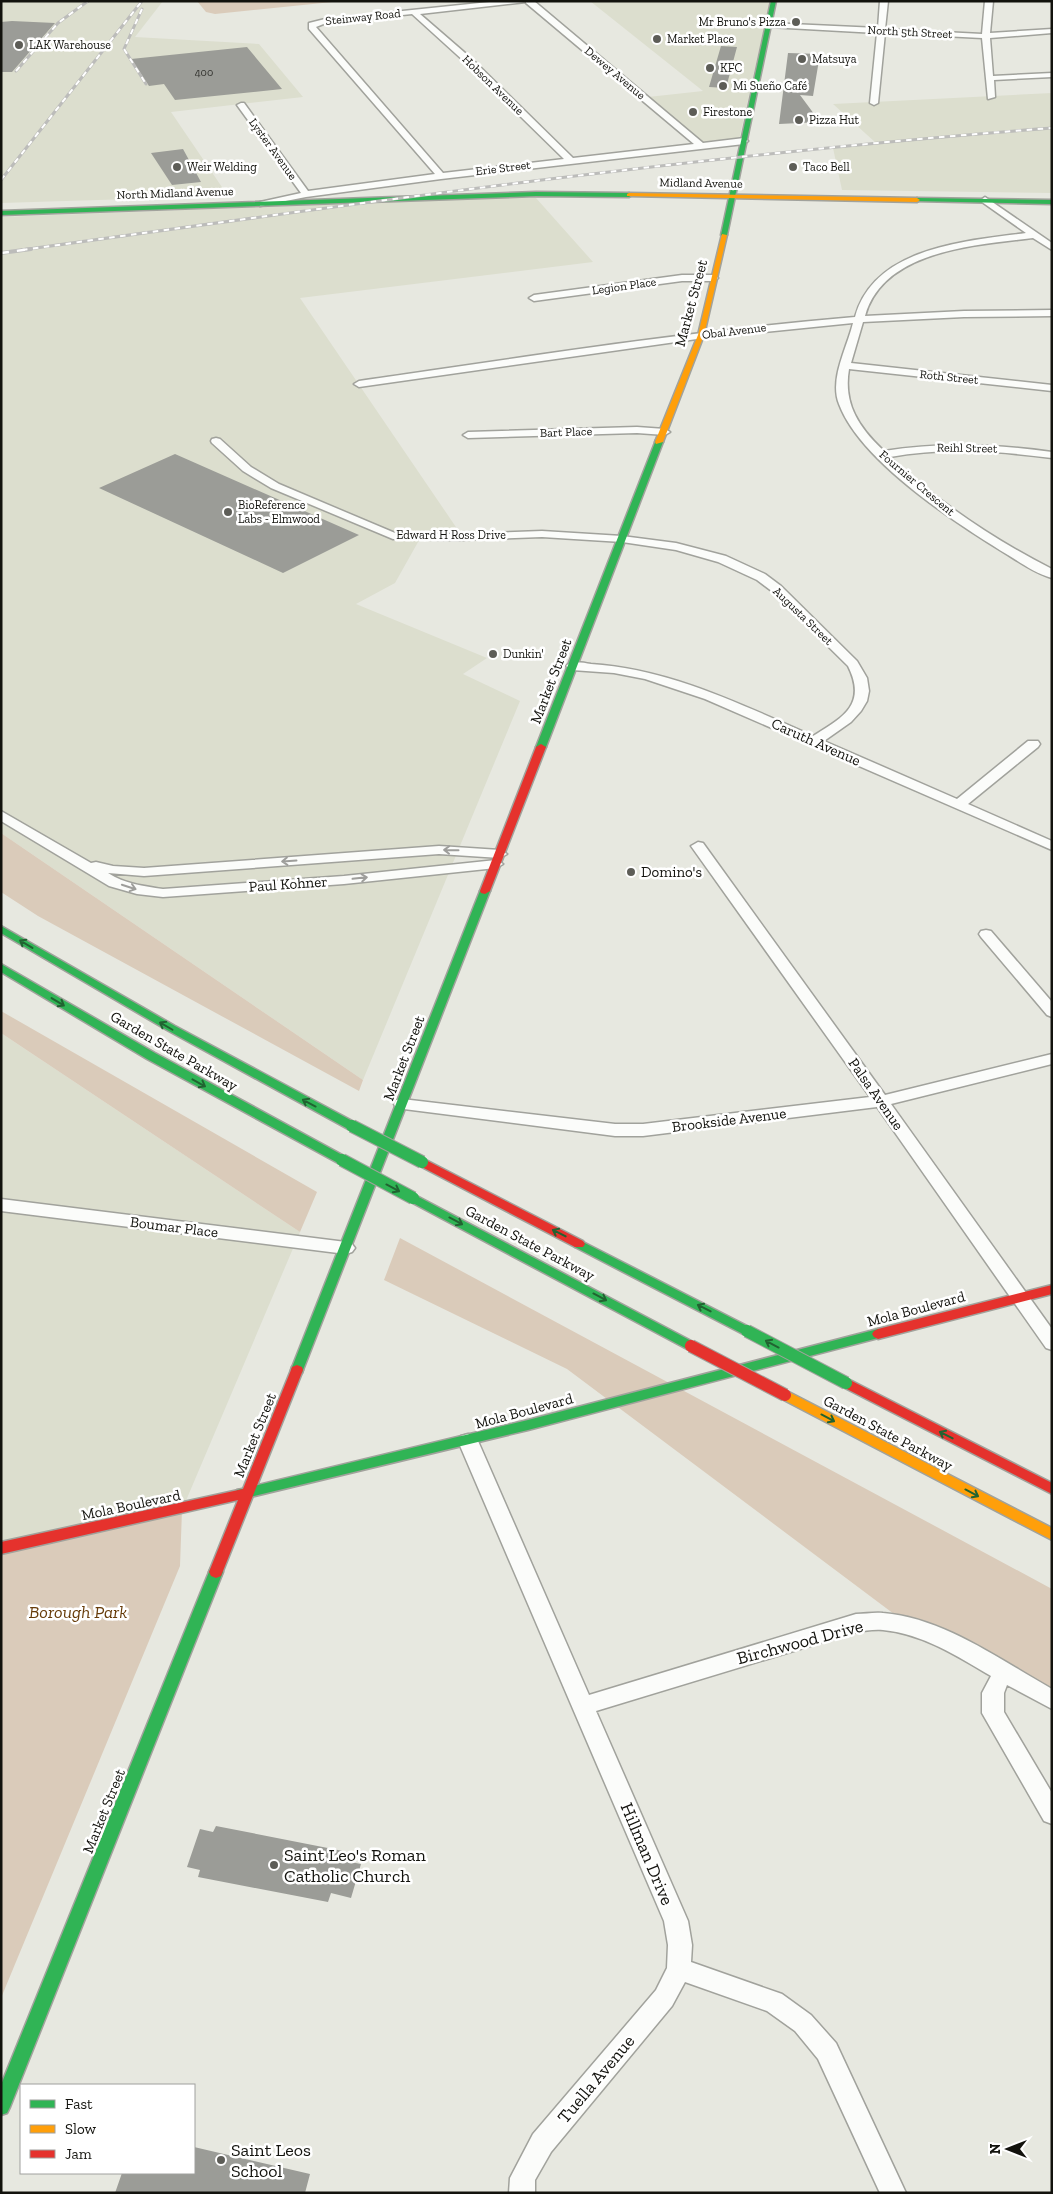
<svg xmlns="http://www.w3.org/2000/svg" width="1053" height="2194" viewBox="0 0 1053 2194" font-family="'Zilla Slab',serif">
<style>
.built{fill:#dcdece}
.green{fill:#dacbba}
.building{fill:#9b9c97}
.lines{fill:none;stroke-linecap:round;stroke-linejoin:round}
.street-casing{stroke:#a1a29c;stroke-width:3}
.fast-casing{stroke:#a1a29c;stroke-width:3}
.slow-casing{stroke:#a1a29c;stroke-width:3}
.jam-casing{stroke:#a1a29c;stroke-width:3}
.street{fill:#fbfcfa;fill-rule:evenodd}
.fast{fill:#30b455;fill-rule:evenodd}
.slow{fill:#ff9f0a;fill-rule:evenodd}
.jam{fill:#e5322d;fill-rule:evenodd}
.rail-far1-casing{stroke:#bcbcba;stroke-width:3}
.rail-casing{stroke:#bcbcba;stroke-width:4}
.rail-far1{stroke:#fff;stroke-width:2;stroke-dasharray:5.5;stroke-linecap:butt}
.rail{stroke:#fff;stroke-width:2.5;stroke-dasharray:8;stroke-linecap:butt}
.fast-bridge-casing{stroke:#a1a29c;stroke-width:14;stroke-linecap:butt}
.jam-bridge-casing{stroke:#a1a29c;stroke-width:14;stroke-linecap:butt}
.fast-bridge{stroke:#30b455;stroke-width:12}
.jam-bridge{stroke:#e5322d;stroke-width:12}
.oneway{stroke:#9e9e9b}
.oneway2{stroke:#216331}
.poi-dot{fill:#5d5d57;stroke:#fff;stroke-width:2}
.labels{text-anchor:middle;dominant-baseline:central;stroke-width:5;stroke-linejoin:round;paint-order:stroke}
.far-number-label{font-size:11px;fill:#343430}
.far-street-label{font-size:12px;fill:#12120d;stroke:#fff}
.far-poi-label{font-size:12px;fill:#12120d;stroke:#fff;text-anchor:start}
.street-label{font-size:15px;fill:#12120d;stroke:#fff}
.poi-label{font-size:15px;fill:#12120d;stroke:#fff;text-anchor:start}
.near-park-label{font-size:18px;font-style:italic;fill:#673c0a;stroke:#fff}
.near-street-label{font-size:18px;fill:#12120d;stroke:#fff}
.near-poi-label{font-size:18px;fill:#12120d;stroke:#fff;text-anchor:start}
</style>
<rect width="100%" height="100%" fill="#e7e8e0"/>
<path class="built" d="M1,1h162l-28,36 124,7 44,53 -132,15 57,84 -227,7z
M590,1h180l-31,139 -37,4 -54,-47 55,-6z
M1052,93v100l-210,-3 -9,-42 43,-5 -43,-39z
M497,198h39l57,64 -293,36 160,235 -38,2 -27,48 -39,21 131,54 -24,16 57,27 -157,379 -362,-247v-616z
M1,1033l299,199 -118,278 -181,39z"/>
<path class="green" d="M197,1h145l-127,13 -9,-2z
M1,833l362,247 -4,11 -321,-175 -37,-24z
M1,1011l316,181 -17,40 -299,-199z
M400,1238l652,351v114l-158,-89 -327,-245 -183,-89z
M182,1510l-2,56 -179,432v-449z"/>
<path class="building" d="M12,21l43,2 -43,49h-11v-50z
M721,46l16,1 -11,41 -17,-1z
M247,47l35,42 -107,11 -11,-16 -15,2 -18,-27z
M788,53l32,1 -7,42 -13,-1 20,27 -41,2z
M183,149l18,33 -29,3 -21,-32z
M175,454l184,81 -76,38 -184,-85z
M216,1826l127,25 -3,9 21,4 -10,34 -20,-5 -3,9 -130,-25 2,-7 -13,-3 13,-38 13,3z
M194,2147l116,27 -5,19h-190l7,-20h72z"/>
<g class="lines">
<g class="street-casing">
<path id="street" d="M499,1h35l169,142 41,-5 4,3 -4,3 -303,35 -135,18 -46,9v-4l41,-9 -64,-88 4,-2h3l64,88 127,-17 -126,-145v-6l16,-4zM526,2v1l168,141 -121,14 -101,-99 -52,-45zM412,14l54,49 98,96 -121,14 -127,-146 10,-4z
M880,1h8l-3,28 97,5 3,-33h8l-3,32 62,-4v4l-62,5 3,38 59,-3v4l-58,3 1,17 -7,2 -6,-61 -97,-5 -7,70 -4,2 -4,-2 7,-70 -108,-6 -4,-2 4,-2 109,5z
M985,197l67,46v7l-19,-12c-57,7 -150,12 -168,78l99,-5 88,-1v6l-88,1 -101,5 -12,41 201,22v6l-203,-22c-6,35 10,59 35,82 56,-9 111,-7 168,1v6c-54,-7 -108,-11 -162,-1 48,45 103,82 162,112v9c-16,-4 -31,-15 -44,-23 -51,-31 -148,-94 -169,-151 -10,-25 8,-56 14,-81l-149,15 -345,49 -5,-3 5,-3c165,-24 330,-50 496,-64 19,-70 111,-76 171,-84l-44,-31 -1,-2z
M682,275h31l5,3 -5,3h-31l-148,20 -5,-3 5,-3z
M637,427l28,2 5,3 -5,3 -28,-2 -169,5 -5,-3 5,-3z
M216,438l4,1 31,28 28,17 116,49 64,1 83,-3 80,5 54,7 50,13 39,18 16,12 76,75 10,17 2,13 -2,10 -6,10 -10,11 -27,19 133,58 71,-58h10l2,3 -2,3 -70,57 84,37v9l-347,-151 -60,-20 -31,-6 -42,-3 -6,-4c5,-6 17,-3 25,-2 79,5 151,41 222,72 31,-19 54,-32 35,-70l-75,-74 -16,-12 -39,-18 -42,-12 -54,-8 -80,-5 -83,3 -66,-1 -122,-51 -28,-17 -31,-28 -1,-2 1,-2z
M1,811l90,52 5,-1 17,4 31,2 295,-22 61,4 7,4 -7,4 -61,-4 -295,22 -36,-3c17,11 35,13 55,16l181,-13 152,-16 7,4 -7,4 -152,16 -181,13 -26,-3 -28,-8 -108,-65z
M698,842l5,1 182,252 167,-41v10l-161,40 161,225v21l-6,-2 -169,-241 -234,29h-28l-219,-28 -2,-4 2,-4 6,-1 213,25h28l227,-27 -179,-251z
M986,930l5,1 61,71v15l-5,-2 -66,-78 -2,-3 2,-3z
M1,1199l345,43 6,2 3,4 -3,4 -6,2 -345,-43z
M468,1434l7,2 3,5 111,254 267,-81c9,0 18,-2 27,-1 61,5 117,47 169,76v20l-45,-24 -3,8v19l48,81v31l-8,-3 -62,-108v-20l9,-17c-34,-20 -68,-42 -108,-46 -9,-1 -18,1 -27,2l-260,79 92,210 4,24 -1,17 91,32 29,21 25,28 70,150h-26l-62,-134 -23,-28 -28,-20 -82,-29 -13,24 -121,146 -16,28v13h-26l1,-15 23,-44 123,-144 11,-22 1,-23 -4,-24 -206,-480 3,-5z"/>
</g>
<g class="fast-casing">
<path id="fast" d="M771,1h5l-49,234 -3,2 -3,-2z
M536,192l93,1 3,2 -3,2 -93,-1 -535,19v-4z
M917,198l135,2v4l-137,-3 -1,-1z
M656,440l7,2 -117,305 -2,2h-6l-2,-2z
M485,888l5,3 -187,479 -1,3h-10l-1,-3 189,-479z
M1,926l174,100 181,97 2,3 -2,3h-8l-181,-99 -166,-97z
M1,964l154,89 191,104 2,3 -2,3h-8l-191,-104 -146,-87z
M413,1194l282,149 2,3 -2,3h-8l-278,-148 -2,-3z
M579,1240l172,88 2,3 -2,3h-8l-168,-87 -2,-3 2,-3z
M878,1329l4,2 2,3 -2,3 -354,93 -286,69 -5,-1 -2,-4 2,-4 5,-1 286,-69z
M216,1566l5,2 2,4 -213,535 -3,6 -6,2v-30l208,-513 2,-4z"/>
</g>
<g class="slow-casing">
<path id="slow" d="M629,193l288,5 3,2 -3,2 -290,-6v-2z
M722,234l5,1 -23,100 -41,107 -7,2 -1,-2 43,-107z
M785,1390l267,138v12l-272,-142 -1,-3 1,-3z"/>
</g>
<g class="jam-casing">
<path id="jam" d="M541,744l5,3 -56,144 -5,3 -4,-1 -1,-2 56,-144z
M422,1158l161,83 2,3 -2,3h-8l-157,-82 -2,-3z
M1052,1285v9l-174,45 -4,-2 -2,-3 2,-3 4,-2z
M297,1365l5,2 1,3 -82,206 -5,2 -5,-2 -2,-4 29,-72 -237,54v-12l242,-53 48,-119 1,-3z
M846,1378l206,105v11l-211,-108 -1,-3 1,-3z"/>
</g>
<use href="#street" class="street"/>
<use href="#fast" class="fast"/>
<use href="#slow" class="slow"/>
<use href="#jam" class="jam"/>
<g class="rail-far1-casing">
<path id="rail-far1" d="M142,9l-18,40 22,35
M16,71l42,-48 30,-22
M1,180l141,-179
M22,250c343,-48 685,-96 1030,-122"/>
</g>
<g class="rail-casing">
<path id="rail" d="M1,253l30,-4"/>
</g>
<use href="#rail-far1" class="rail-far1"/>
<use href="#rail" class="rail"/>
<g class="fast-bridge-casing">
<path id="fast-bridge" d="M352,1126l70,36
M342,1160l71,38
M747,1331l99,52"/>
</g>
<g class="jam-bridge-casing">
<path id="jam-bridge" d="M691,1346l94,49"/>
</g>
<use href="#fast-bridge" class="fast-bridge"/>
<use href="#jam-bridge" class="jam-bridge"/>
</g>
<defs><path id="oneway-shaft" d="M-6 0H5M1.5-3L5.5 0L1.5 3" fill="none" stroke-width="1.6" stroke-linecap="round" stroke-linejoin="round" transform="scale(1.25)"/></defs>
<g class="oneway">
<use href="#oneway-shaft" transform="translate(451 850) rotate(-179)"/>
<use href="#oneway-shaft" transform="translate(289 861) rotate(176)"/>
<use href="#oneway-shaft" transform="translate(360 878) rotate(-6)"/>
<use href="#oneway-shaft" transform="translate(129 887) rotate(18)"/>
</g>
<g class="oneway2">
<use href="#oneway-shaft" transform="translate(26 944) rotate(-149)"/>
<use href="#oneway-shaft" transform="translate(58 1002) rotate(31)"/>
<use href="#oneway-shaft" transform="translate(166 1026) rotate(-150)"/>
<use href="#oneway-shaft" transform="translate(199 1083) rotate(29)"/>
<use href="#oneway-shaft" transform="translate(309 1103) rotate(-152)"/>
<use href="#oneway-shaft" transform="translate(393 1188) rotate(28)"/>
<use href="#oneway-shaft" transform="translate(456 1221) rotate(28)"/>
<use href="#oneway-shaft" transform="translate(559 1233) rotate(-153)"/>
<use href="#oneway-shaft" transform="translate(600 1297) rotate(28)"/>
<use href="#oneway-shaft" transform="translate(704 1308) rotate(-153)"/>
<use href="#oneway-shaft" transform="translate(772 1344) rotate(-152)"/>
<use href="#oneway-shaft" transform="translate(828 1418) rotate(28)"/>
<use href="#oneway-shaft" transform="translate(946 1435) rotate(-153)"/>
<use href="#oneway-shaft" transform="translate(972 1493) rotate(28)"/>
</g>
<g class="poi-dot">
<circle cx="796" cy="22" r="5"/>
<circle cx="657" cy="39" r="5"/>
<circle cx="19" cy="45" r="5"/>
<circle cx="802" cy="59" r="5"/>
<circle cx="710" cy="68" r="5"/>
<circle cx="723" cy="86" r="5"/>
<circle cx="693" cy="112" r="5"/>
<circle cx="799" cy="120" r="5"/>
<circle cx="177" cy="167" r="5"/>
<circle cx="793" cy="167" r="5"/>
<circle cx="228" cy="512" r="5"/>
<circle cx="493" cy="654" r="5"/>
<circle cx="631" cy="872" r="5"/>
<circle cx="274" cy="1865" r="5"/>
<circle cx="221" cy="2160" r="5"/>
</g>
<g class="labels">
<g class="far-number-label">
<text x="204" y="72">400</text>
</g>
<g class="far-street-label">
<text transform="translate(363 17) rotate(-6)">Steinway Road</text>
<text transform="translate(910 32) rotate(3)">North 5th Street</text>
<text transform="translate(615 73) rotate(40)">Dewey Avenue</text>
<text transform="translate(493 85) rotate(44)">Hobson Avenue</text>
<text transform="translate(273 149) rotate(54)">Lyster Avenue</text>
<text transform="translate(503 168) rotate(-7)">Erie Street</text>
<text transform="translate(701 183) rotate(1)">Midland Avenue</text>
<text transform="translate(175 193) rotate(-2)">North Midland Avenue</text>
<text transform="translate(624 286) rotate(-8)">Legion Place</text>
<text transform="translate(734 331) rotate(-7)">Obal Avenue</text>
<text transform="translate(949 377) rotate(6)">Roth Street</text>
<text transform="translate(566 432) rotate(-2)">Bart Place</text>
<text transform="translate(967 448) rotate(1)">Reihl Street</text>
<text transform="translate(917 483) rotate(40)">Fournier Crescent</text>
<text x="451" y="535">Edward H Ross Drive</text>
<text transform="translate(803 616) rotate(44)">Augusta Street</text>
</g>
<g class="far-poi-label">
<text x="786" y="22" text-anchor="end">Mr Bruno's Pizza</text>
<text x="667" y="39">Market Place</text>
<text x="29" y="45">LAK Warehouse</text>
<text x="812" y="59">Matsuya</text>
<text x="720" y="68">KFC</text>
<text x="733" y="86">Mi Sueño Café</text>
<text x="703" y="112">Firestone</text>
<text x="809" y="120">Pizza Hut</text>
<text x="187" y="167">Weir Welding</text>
<text x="803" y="167">Taco Bell</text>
<text x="238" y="505">BioReference<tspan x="238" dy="14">Labs - Elmwood</tspan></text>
<text x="503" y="654">Dunkin'</text>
</g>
<g class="street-label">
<text transform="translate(691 303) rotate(-75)">Market Street</text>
<text transform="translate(551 681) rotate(-69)">Market Street</text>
<text transform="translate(816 742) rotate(24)">Caruth Avenue</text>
<text transform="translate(288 884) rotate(-4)">Paul Kohner</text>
<text transform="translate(174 1051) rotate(30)">Garden State Parkway</text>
<text transform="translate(404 1058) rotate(-69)">Market Street</text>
<text transform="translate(876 1094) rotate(55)">Palsa Avenue</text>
<text transform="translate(729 1120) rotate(-7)">Brookside Avenue</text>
<text transform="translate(174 1227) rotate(7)">Boumar Place</text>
<text transform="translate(530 1243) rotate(28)">Garden State Parkway</text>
<text transform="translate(916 1309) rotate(-15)">Mola Boulevard</text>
<text transform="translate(524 1411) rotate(-15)">Mola Boulevard</text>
<text transform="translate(888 1433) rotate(28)">Garden State Parkway</text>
<text transform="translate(255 1435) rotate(-68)">Market Street</text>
<text transform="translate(131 1505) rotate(-12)">Mola Boulevard</text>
<text transform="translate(104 1811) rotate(-68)">Market Street</text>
</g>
<g class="poi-label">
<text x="641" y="872">Domino's</text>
</g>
<g class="near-park-label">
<text x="78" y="1612">Borough Park</text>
</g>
<g class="near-street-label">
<text transform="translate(800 1642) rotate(-15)">Birchwood Drive</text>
<text transform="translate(647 1854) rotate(67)">Hillman Drive</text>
<text transform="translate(596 2079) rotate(-50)">Tuella Avenue</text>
</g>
<g class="near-poi-label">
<text x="284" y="1855">Saint Leo's Roman<tspan x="284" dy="21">Catholic Church</tspan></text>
<text x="231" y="2150">Saint Leos<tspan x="231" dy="21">School</tspan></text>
</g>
</g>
<rect width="1053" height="2194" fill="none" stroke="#12120d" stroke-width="5"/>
<rect x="20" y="2084" width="175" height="90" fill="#ffffff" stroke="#a0a09e"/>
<rect x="30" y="2100" width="25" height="8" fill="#30b455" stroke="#a0a09e"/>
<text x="65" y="2109" font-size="15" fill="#12120d">Fast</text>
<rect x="30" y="2125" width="25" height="8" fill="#ff9f0a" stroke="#a0a09e"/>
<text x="65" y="2134" font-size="15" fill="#12120d">Slow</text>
<rect x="30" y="2150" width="25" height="8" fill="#e5322d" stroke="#a0a09e"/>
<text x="65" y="2159" font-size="15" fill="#12120d">Jam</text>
<g transform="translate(1008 2149) rotate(270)" stroke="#ffffff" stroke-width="4" paint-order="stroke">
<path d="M0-4L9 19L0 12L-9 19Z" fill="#12120d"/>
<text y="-8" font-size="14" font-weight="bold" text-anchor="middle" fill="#12120d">N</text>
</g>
</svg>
